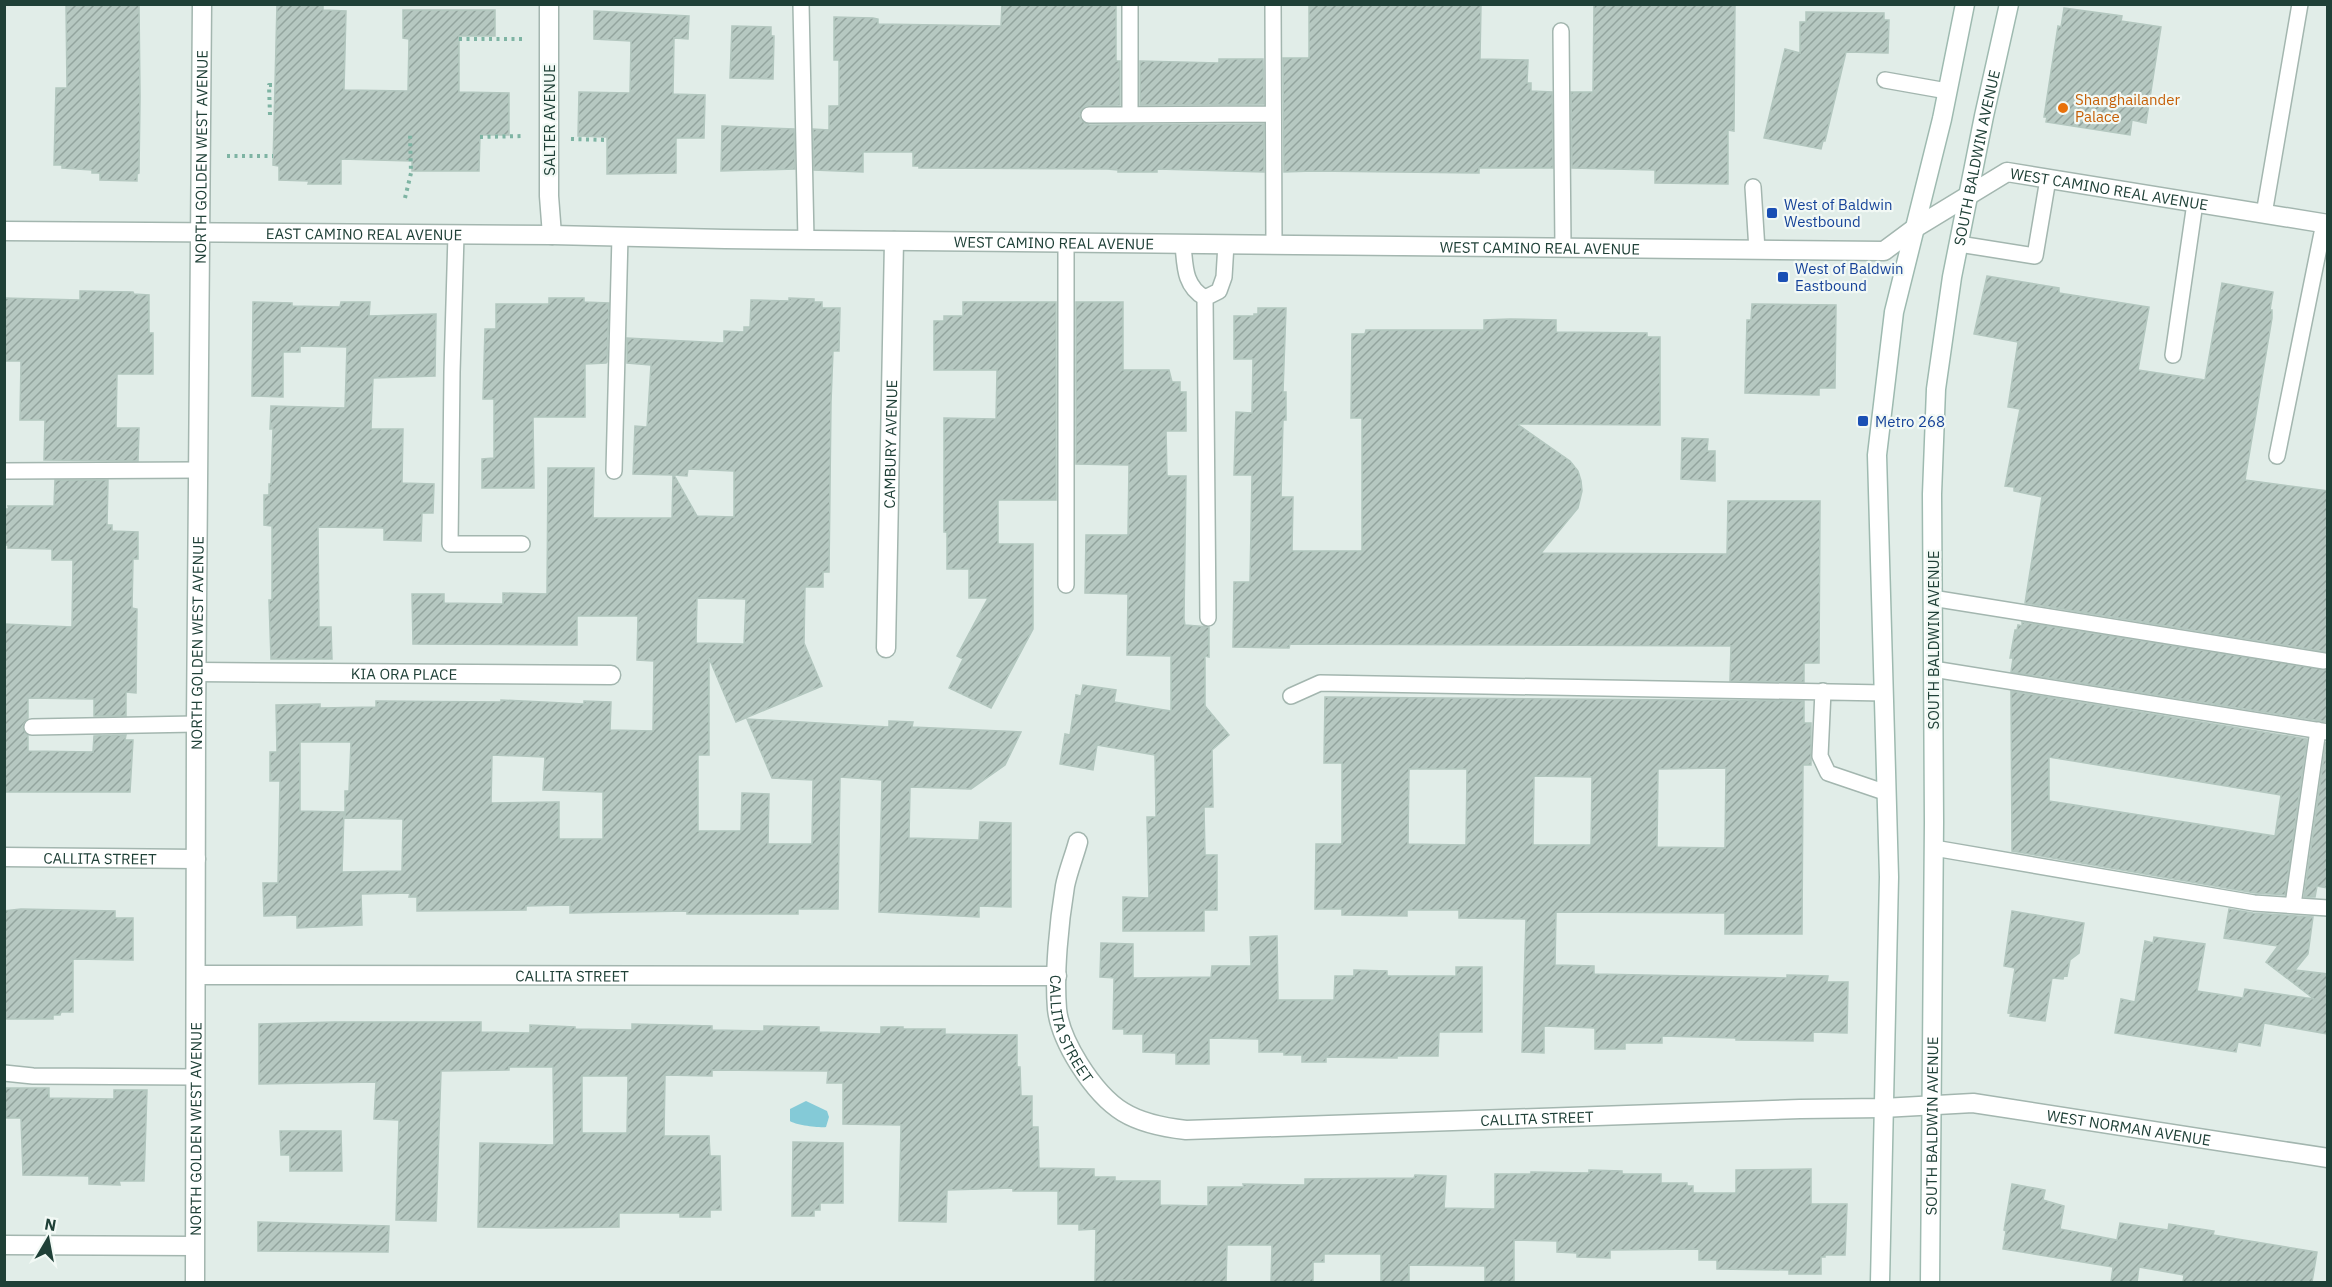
<svg xmlns="http://www.w3.org/2000/svg" width="2332" height="1287" viewBox="0 0 2332 1287" font-family="'IBM Plex Sans',sans-serif">
<style>
.water{fill:#84cad7}
.building{fill:url(#building-hatch);stroke:#b3c7bf;stroke-width:1.5;fill-rule:evenodd}
.lines{fill:none;stroke-linecap:round;stroke-linejoin:round}
.service-casing{stroke:#a3b6af;stroke-width:18}
.minor-casing{stroke:#a3b6af;stroke-width:21}
.tertiary-casing{stroke:#a3b6af;stroke-width:21}
.secondary-casing{stroke:#9ebab0;stroke-width:21}
.path{stroke:#7eb4a3;stroke-width:4;stroke-dasharray:3 4.5;stroke-linecap:butt}
.service{stroke:#fff;stroke-width:15}
.minor{stroke:#fff;stroke-width:18}
.tertiary{stroke:#fff;stroke-width:18}
.secondary{stroke:#fff;stroke-width:18}
.food-dot{fill:#e8710a;stroke:#f2f9f5;stroke-width:2}
.transit-dot{fill:#1a4fb4;stroke:#f2f9f5;stroke-width:2}
.labels{text-anchor:middle;dominant-baseline:central;stroke-width:4.5;stroke-linejoin:round;paint-order:stroke}
.food-label{font-size:15px;fill:#c56008;stroke:#f2f9f5;text-anchor:start}
.street-label{font-size:15px;fill:#1f4037;stroke:#f2f9f5}
.transit-label{font-size:15px;fill:#164399;stroke:#f2f9f5;text-anchor:start}
</style>
<defs>
<pattern id="building-hatch" width="6" height="6" patternUnits="userSpaceOnUse" patternTransform="scale(1.5)"><rect width="6" height="6" fill="#b6c8c1"/><path d="M-1 1l2-2M0 6l6-6M5 7l2-2" fill="none" stroke="#93a49e"/></pattern>
</defs>
<rect width="100%" height="100%" fill="#e1ede8"/>
<path class="water" d="M806,1101l21,10 2,6 -3,10c-6,1 -31,-2 -36,-6v-12z"/>
<path class="building" d="M66,4h73l1,92 -1,77 -2,1v7l-37,-1v-7h-8v-3l-30,-2v-3h-8l2,-77h11z
M277,4h46v6l23,1 -2,79 64,1 1,-52 -6,-1v-28h92v26h-36v56l50,1v42h-29l-1,36h-67v-10l-71,-2v25h-33l1,-3 -30,-1v-14l-6,-1z
M1002,4h114v57h4v44l-35,1 -6,8 2,6 8,5 175,-1v48l-107,-3v3h-39v-2l-11,-1 -188,-1v-2h-6v-14h-50v20l-49,-2 -1,-41 16,1v-24h10v-46h-5v-43l39,1 5,1v5l123,2z
M1309,4h172l-1,55 48,1 -1,23h4v8l21,1 1,76h-74v5l-166,-2 -29,1 -1,-114h26z
M1594,4h141l-1,127 -6,-1v54l-73,-1v-13l-83,-2 -1,-76h22z
M2064,8l58,8 -1,5 40,6 -15,96 -14,-3 -2,15 -84,-13 1,-5h-3l14,-91 3,1z
M594,11l95,5 -1,23 -14,-1 -1,56 32,1 -1,43h-28v35l-69,1v-37l-29,-1 1,-44 51,1 1,-52 -37,-2z
M1806,12l78,1v7h5l-1,33 -42,-1 -21,89h-2l-2,8 -57,-11 21,-89 15,4v-31h6z
M732,26l39,1v9h3l-1,43 -43,-1z
M1219,59h44l1,45 -124,1v-44l79,2z
M722,126l72,3 1,40 -74,2z
M1987,276l72,12v5l90,14 -11,63 67,10 17,-97 51,9 -3,18h2v8l-27,162 83,11v161l-303,-49 17,-106 -28,-6v-4l-9,-1 15,-77 -12,-2 10,-65 -44,-8z
M80,291l53,1 1,2 15,1v38h4v41h-36l-1,54h23l-1,33 -94,-1 1,-40h-25l1,-59h-17v-63l76,2z
M549,298h35v4l25,1 -2,59 -1,1 -21,1v53h-52l1,71h-52v-29l12,-1v-59h-11l2,-70h11v-25h53z
M789,298l25,1v3h8v6h18l-1,43h-6l-2,51 -2,170h-6v15h-18l-1,56 18,43 -86,36 -27,-64v97h-11v76h43l1,-38 27,1 -1,50h44l1,-64 -41,-2 -25,-59 142,8v-6l24,1 -1,5 109,5 -16,33 -34,24 -61,-2 -1,51 70,2 1,-18 31,1v84l-32,-1v11l-100,-5 3,-132 -42,-3 -2,132h-40v5h-111v-3l-117,2v-8l-44,1v4l-109,1v-14h-8l1,-4 -49,1 1,31 -65,3v-13l-33,1 -1,-33h15l2,-102h-10v-29h7l-1,-47 44,-1v4l56,-1v-6l125,1v-2l83,4v-3l27,1 -1,28 43,1 1,-70 -17,-1 1,-44h-61v29l-164,-1 -1,-50h32v9l59,1v-11l44,1 1,-126h46l-1,50h79l1,-43 -40,-1 2,-48 12,1 4,-62 -24,-2v-25l97,5v-12l20,1v-5h6l1,-27 38,1zM688,469l46,2v46l-37,-1 -23,-41 13,1zM697,598l49,1 -2,45 -48,-1zM300,742h51l-2,49h-4v27l58,1 -1,52 -60,1 2,-60 -44,-1zM492,755l53,2 -2,33 60,2v47h-44v-37l-68,1z
M253,302l39,1v3l48,1 1,-5h29l-1,14 67,-2 -1,62 -62,2 -2,51h32l-1,54 32,1 -1,29h-11l-1,28 -37,-1v-12l-66,-1 1,100h12l1,32h-61l-2,-59h3v-74l-8,-1v-30h5v-11h2l2,-55h-3l1,-23 74,2 2,-61 -47,-1v6h-17v45l-31,-1z
M963,302h93v198h-58v44h35v85l-42,79 -42,-20 14,-29 -6,-3 31,-58h-19v-29h-22v-37h-3v-114l52,1 1,-49h-63v-49h10v-5h19z
M1076,302h47v68h46l3,12h8v10h6v39h-20l1,45h19l-2,143 1,6 24,2v30l-4,-1v50l24,29 -17,15 1,57h-9l1,48h12v55h-13v21h-81v-34l26,1 -2,-81h9l-1,-62 -58,-10 -4,25 -33,-6 5,-30 5,1 6,-40 5,1 2,-11 33,5 -2,12 57,9v-55l-44,-1 1,-61 -43,-1 1,-58h42l1,-70 -53,-1z
M1752,304l84,1 -1,83h-16v7l-74,-2 2,-73h4z
M1258,308h28l-3,84h3v28h-3l-2,77h12l-1,54h70v-133h-11l1,-84h13l1,-4h118v-10l26,-1 46,1v12l91,1v4h13v88l-143,-1 53,37 8,10 3,10 1,10 -4,17 -37,45 186,1 1,-53h92l-1,162h-15v19l-74,-1 1,-35 -441,-2 -1,4 -56,-1 1,-65h16l2,-107h-18l2,-63 16,1 1,-54h-19v-43h20v-2h4z
M1682,438l26,1 -1,12h8v30l-34,-2z
M55,480h53l-1,45h5v6l26,1v27h-5l-1,49 5,1 -1,84 -10,-1v24h-32v-17l-66,-1v20l-6,9 6,9v15l65,1 1,-16 32,-1 -1,5h8l-3,52h-126v-168l68,3 1,-67h-21v-11l-44,-1v-3h-4v-36h5l-1,-3h46z
M2022,622l306,48v52l-317,-50 2,-14h-3l5,-28h2l1,-5 4,1z
M2011,691l296,48 -22,156 -30,-2 -243,-42zM2049,757l232,38 -6,41 -226,-35z
M1325,697l479,4v22h7v42h-8l-1,169h-77v-21l-169,-1 -1,53 39,1v8l193,4v-3l41,1 -1,6h21l-1,51 -34,-1v9l-77,-1v-2l-74,-2v7h-37v6h-30v-21l-51,-2v27l-22,-1 4,-133 -67,-1v-8h-52v6l-65,-1v-6h-27l1,-65h26v-81h-18zM1726,768l-1,80 -68,-1 1,-78zM1409,769h58l-1,76 -58,-1zM1534,776l58,1 -1,68h-58z
M2326,742l2,146 -11,-2 -2,11h-11z
M21,909l94,2v7h18v42l-60,-1v53h-12l-1,3h-7v4h-48l-1,-108z
M2229,909l24,4 60,4 -5,37 -13,16 33,4v60l-64,-11 -4,23 -22,-4 -2,10 -121,-19 6,-34 14,3 10,-61 8,2 1,-6 51,7 -8,47 46,7 2,-9 69,10 -48,-37 12,-16 -54,-8z
M2012,911l72,12 -5,30 -9,7 -3,16 -3,-1 -1,4 -11,-1 -7,43 -35,-5 1,-2 -3,-1 7,-45 -11,-2z
M1277,936l1,64h56l1,-24h19v-6l33,1v5h69v-9h26v65h-43l-1,24h-41v2l-71,-1v5h-24v-7h-18v-3h-25v-13l-50,-1v26h-33v-11l-33,-1v-18h-19v-5h-11l1,-51h3l-17,-1 1,-34 32,1v34l78,-1 1,-11h39l-1,-29z
M335,1022h146v10l49,1v-8l45,2v2l57,1v-6l80,2v4l52,1v-5l55,1v5l62,2v-7h22v2h42v5l72,1v32h3l1,29h11v31h6l1,41 55,1v8h21v4h45v24l48,1v-19h36l-1,-3 62,1v-6l109,-1 1,-3 31,1 -2,32 51,1v-35h36v-2l58,1v-3l33,1v3h39v9h26v3h6v7h43v-23l75,-1v35h36l-2,51h-20v2h-4v17h-32v-4l-72,-1v-9h-18v-11l-89,1v8l-33,-1v-4l-20,-1v-11l-43,-1v42h-29v-16l-76,-1v17h-28v-28h-57v8h-11v20h-42l1,-37h-45l-1,37 -105,-2v2h-26l1,-53 -17,1v-6h-21v-33h-45v-3l-66,2 -1,32 -47,-1 2,-96 -58,-1v-41h-16l1,-12 -116,-1v6l-47,-1 -1,61h45l1,20h10l1,54h-11v7h-30v-4h-61v14l-81,1 -60,-1 2,-84 74,2 -1,-78h-44v3l-68,1 -5,150 -40,-1 3,-100 -25,-1 2,-37 -117,2v-60zM582,1076h46l-1,57h-45z
M4,1088h45v10l65,1v-9h33l-3,91h-25l1,4 -31,-1v-8l-66,-1 -2,-57h-17z
M280,1131h61l1,40h-52v-16h-9z
M793,1142l50,1v60h-23v7h-6v6h-22z
M2012,1184l33,6 -2,10 21,6 -4,23 57,11 3,-17 48,7 1,-6 45,7 -1,4 104,17 -5,30h-129l1,-7 -45,-8 -2,15h-26l2,-15 -110,-18 3,-18 -2,-1z
M258,1222l131,4 -1,26 -130,-1z"/>
<g class="lines">
<g class="service-casing">
<path id="service" d="M801,4l5,236
M1130,4v111
M1273,4l1,241
M1561,31l2,217
M1885,80l62,11
M1089,115l184,-1
M1753,187l4,63
M2264,214l36,-210
M456,235l-4,137 -2,172h72
M1066,243v342
M1183,244c2,22 1,42 22,54l14,-7 5,-14 2,-33
M1959,244l76,12 13,-77
M1205,298l3,320
M2173,355l22,-152
M2277,456l47,-233
M4,471l195,-1
M614,471l6,-235
M1932,598l392,63
M1933,669l395,63
M1823,691l-3,65 8,17 59,20
M1291,696l29,-13 564,10
M32,727l164,-3
M1934,848l320,55 74,5
M2293,905l25,-175
M4,1073l29,3 162,1"/>
</g>
<g class="minor-casing">
<g id="minor">
<path d="M549,4v192l3,39"/>
<path id="s1" d="M886,648l8,-407"/>
<path id="s2" d="M197,672l414,3"/>
<path id="s3" d="M1078,842c-4,15 -10,29 -13,44 -6,36 -11,87 -8,123 2,19 12,39 22,55 29,46 53,60 107,66l614,-21 83,-1 90,-5 355,55"/>
<path id="s4" d="M4,857l192,2"/>
<path id="s5" d="M197,975l860,1"/>
<path d="M4,1245l190,1"/>
</g>
</g>
<g class="tertiary-casing">
<g id="tertiary">
<path id="s6" d="M4,231l548,4 173,4 1159,12 31,-23 92,-56 321,52"/>
<path id="s7" d="M195,1282l1,-558 6,-720"/>
</g>
</g>
<g class="secondary-casing">
<g id="secondary">
<path d="M1880,1282l9,-405 -12,-422 17,-143 48,-193 23,-115"/>
<path id="s8" d="M1930,1282l4,-460 -2,-328 4,-105 16,-112 32,-161 25,-112"/>
</g>
</g>
<path class="path" d="M459,39h65
M270,115l-1,-30h7
M480,137l43,-1
M571,139l36,1
M227,156h46
M405,198l6,-25 -1,-38"/>
<use href="#service" class="service"/>
<use href="#minor" class="minor"/>
<use href="#tertiary" class="tertiary"/>
<use href="#secondary" class="secondary"/>
</g>
<circle class="food-dot" cx="2063" cy="108" r="6"/>
<g class="transit-dot">
<rect x="1766" y="207" width="12" height="12" rx="3"/>
<rect x="1777" y="271" width="12" height="12" rx="3"/>
<rect x="1857" y="415" width="12" height="12" rx="3"/>
</g>
<g class="labels">
<g class="food-label">
<text x="2075" y="99">Shanghailander<tspan x="2075" dy="17">Palace</tspan></text>
</g>
<g class="street-label">
<text transform="translate(549 120) rotate(-90)">SALTER AVENUE</text>
<text stroke="none"><textPath href="#s7" startOffset="1125">NORTH GOLDEN WEST AVENUE</textPath></text>
<text stroke="none"><textPath href="#s8" startOffset="1128">SOUTH BALDWIN AVENUE</textPath></text>
<text stroke="none"><textPath href="#s6" startOffset="2130">WEST CAMINO REAL AVENUE</textPath></text>
<text stroke="none"><textPath href="#s6" startOffset="360">EAST CAMINO REAL AVENUE</textPath></text>
<text stroke="none"><textPath href="#s6" startOffset="1050">WEST CAMINO REAL AVENUE</textPath></text>
<text stroke="none"><textPath href="#s6" startOffset="1536">WEST CAMINO REAL AVENUE</textPath></text>
<text stroke="none"><textPath href="#s1" startOffset="204">CAMBURY AVENUE</textPath></text>
<text transform="translate(1933 640) rotate(-90)">SOUTH BALDWIN AVENUE</text>
<text stroke="none"><textPath href="#s7" startOffset="639">NORTH GOLDEN WEST AVENUE</textPath></text>
<text stroke="none"><textPath href="#s2" startOffset="207">KIA ORA PLACE</textPath></text>
<text stroke="none"><textPath href="#s4" startOffset="96">CALLITA STREET</textPath></text>
<text stroke="none"><textPath href="#s5" startOffset="375">CALLITA STREET</textPath></text>
<text stroke="none"><textPath href="#s3" startOffset="192">CALLITA STREET</textPath></text>
<text stroke="none"><textPath href="#s3" startOffset="712">CALLITA STREET</textPath></text>
<text stroke="none"><textPath href="#s8" startOffset="156">SOUTH BALDWIN AVENUE</textPath></text>
<text stroke="none"><textPath href="#s3" startOffset="1306">WEST NORMAN AVENUE</textPath></text>
<text stroke="none"><textPath href="#s7" startOffset="153">NORTH GOLDEN WEST AVENUE</textPath></text>
</g>
<g class="transit-label">
<text x="1784" y="204">West of Baldwin<tspan x="1784" dy="17">Westbound</tspan></text>
<text x="1795" y="268">West of Baldwin<tspan x="1795" dy="17">Eastbound</tspan></text>
<text x="1875" y="421">Metro 268</text>
</g>
</g>
<rect width="2332" height="1287" fill="none" stroke="#1f4037" stroke-width="12"/>
<g transform="translate(48 1239) rotate(10)" stroke="#f2f9f5" stroke-width="4.5" paint-order="stroke">
<path d="M0-4.5L10 22L0 15L-10 22Z" fill="#1f4037"/>
<text y="-9" font-size="16" font-weight="bold" text-anchor="middle" fill="#1f4037">N</text>
</g>
</svg>
